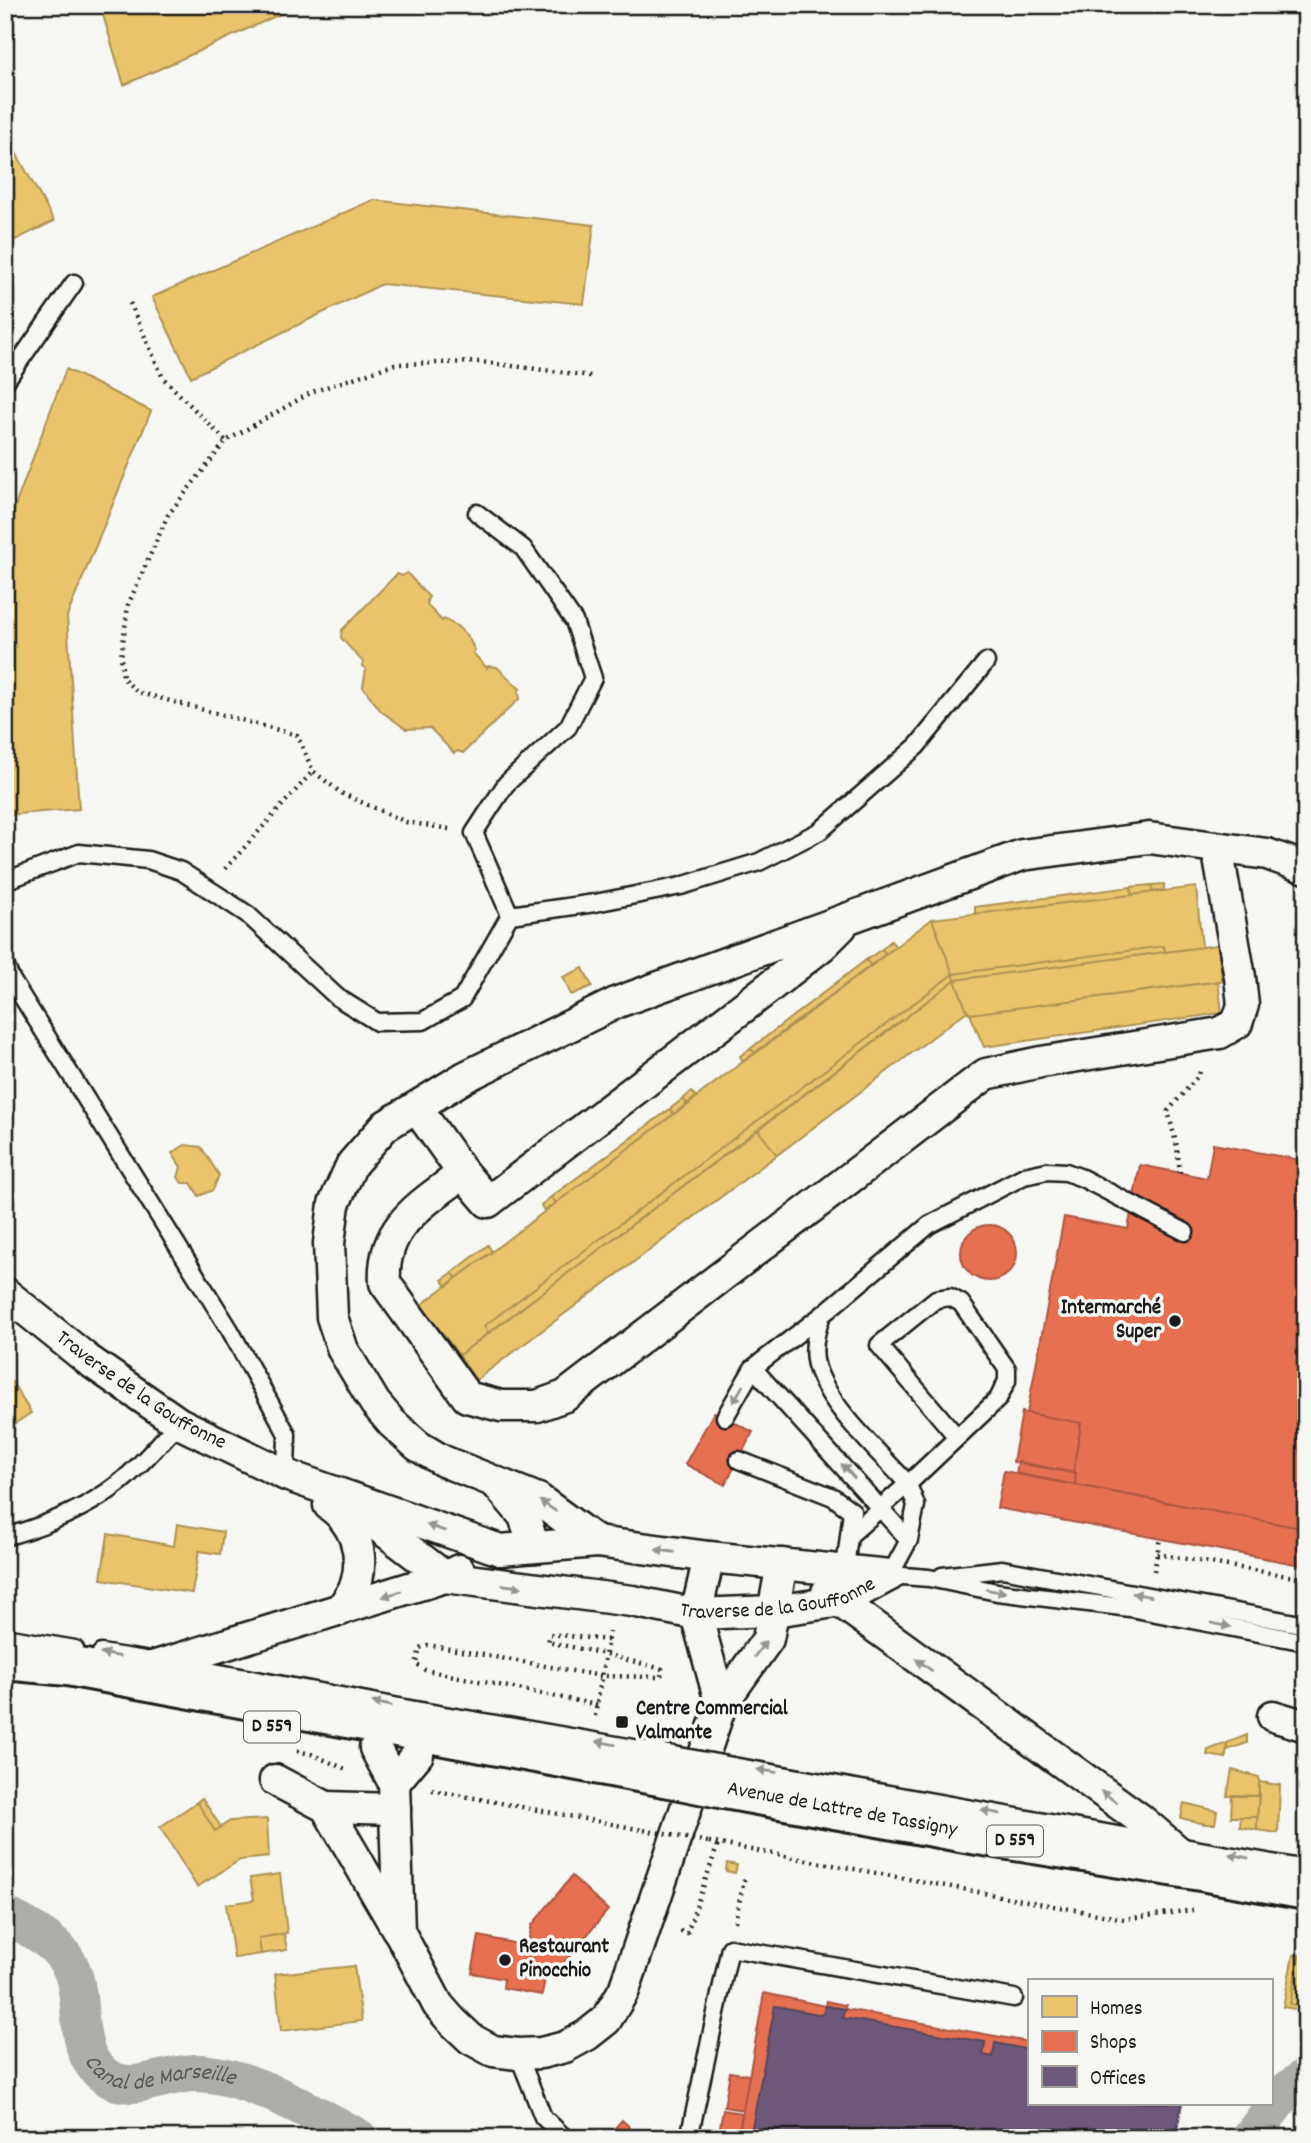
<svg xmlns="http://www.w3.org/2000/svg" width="1311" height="2143" viewBox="0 0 1311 2143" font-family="Dekko,sans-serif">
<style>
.homes{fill:#e9c46a;stroke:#ac9253;stroke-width:2}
.shops{fill:#e76f51;stroke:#aa5641;stroke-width:2}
.offices{fill:#6d597a;stroke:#55475e;stroke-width:2}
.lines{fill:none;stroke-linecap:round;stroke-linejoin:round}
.canal{stroke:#acaca9;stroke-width:38}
.service-casing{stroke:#1c1c1c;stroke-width:21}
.minor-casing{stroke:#1c1c1c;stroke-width:35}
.primary-casing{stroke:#1c1c1c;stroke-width:44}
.path{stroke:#1c1c1c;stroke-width:4.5;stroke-dasharray:2 5;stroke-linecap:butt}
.service{stroke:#f6f6f2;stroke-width:16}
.minor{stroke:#f6f6f2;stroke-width:30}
.primary{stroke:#f6f6f2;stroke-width:38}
.service-bridge-casing{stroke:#1c1c1c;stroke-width:21;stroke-linecap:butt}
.primary-bridge-casing{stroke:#1c1c1c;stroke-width:44;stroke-linecap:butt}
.path-bridge{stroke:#1c1c1c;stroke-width:4.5;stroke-dasharray:2 5;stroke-linecap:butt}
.service-bridge{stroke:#f6f6f2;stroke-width:16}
.primary-bridge{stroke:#f6f6f2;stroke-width:38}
.oneway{fill:#949492}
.poi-dot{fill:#1c1c1c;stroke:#f6f6f2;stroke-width:2.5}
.labels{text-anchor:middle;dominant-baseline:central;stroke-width:7;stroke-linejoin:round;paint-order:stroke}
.shield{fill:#f6f6f2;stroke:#5d5d5c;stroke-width:2}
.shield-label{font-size:19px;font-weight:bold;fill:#1c1c1c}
.poi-label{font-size:21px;font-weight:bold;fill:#1c1c1c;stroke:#f6f6f2;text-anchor:start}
.street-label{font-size:21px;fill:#1c1c1c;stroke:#f6f6f2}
.water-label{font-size:23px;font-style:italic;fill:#565654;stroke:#f6f6f2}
</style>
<rect width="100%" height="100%" fill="#f6f6f2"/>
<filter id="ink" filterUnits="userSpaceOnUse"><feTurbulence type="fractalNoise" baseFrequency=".0143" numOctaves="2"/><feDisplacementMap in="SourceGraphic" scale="14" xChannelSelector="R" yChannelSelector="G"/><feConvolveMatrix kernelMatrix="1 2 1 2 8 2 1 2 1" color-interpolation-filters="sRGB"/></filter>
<g filter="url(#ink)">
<path class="homes" d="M100,5h200l-176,80z
M1306,109v34l-6,1 -2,-34z
M1306,143v64l-6,-63z
M11,144l43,77 -49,24v-98z
M373,200l221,25 -10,79 -202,-20 -191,93 -39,-80z
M66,369l85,42 -84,205 12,193 -74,6v-282z
M407,573l22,24 -2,3 1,6 14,15 2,-2 13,7 11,11 7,13 -2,3 14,15 1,-2 9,1 23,22 -2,3 2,6 -57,55 -5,-2 -4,2 -24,-25 -24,1 -25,-18 -18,-24 3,-18 -4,-3 2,-3 -23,-25 1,-8 55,-56 5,2z
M1164,884v6l-11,2 -2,-7z
M1151,885l2,7 -21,3 -1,-8z
M1131,887l1,8 -157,19v-7z
M1196,887l6,60 -37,5 -1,-6 -211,28 -21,-55z
M932,919l21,55 -469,352 5,7 -30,22 -38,-50z
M891,941l5,6 -10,7 -4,-5z
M1218,945l4,36 -252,33 -3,-3 -12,-31z
M1164,946l1,6 -210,28 -2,-6z
M882,949l4,5 -15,12 -5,-6z
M866,960l5,6 -115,87 -6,-4z
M583,968l9,18 -21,9 -8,-18z
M953,974l2,6 -466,353 -5,-7z
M955,980l12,31 -190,144 -19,-25z
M1218,981l4,32 -238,34 -14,-33z
M750,1049l6,4 -13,9 -3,-6z
M691,1092l6,5 -9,8 -5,-6z
M683,1099l5,6 -14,9 -4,-5z
M670,1109l4,5 -118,89 -5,-6z
M758,1130l19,25 -301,225 -17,-25z
M185,1145l16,2 18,28 -6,15 -14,6 -8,-13h-9l-4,-6 3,-10 -9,-14z
M551,1197l5,6 -12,8 -3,-6z
M488,1245l4,7 -35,26 -5,-5z
M452,1273l5,5 -10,8 -5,-6z
M12,1382l19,31 -26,17v-45z
M177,1524l46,8 -3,22 -21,-3 -7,42 -91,-14 7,-45 66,12z
M1247,1735v8l-20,7v-7z
M1227,1743l-1,15 -19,-3 1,-5z
M1232,1770l27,7v19h-32z
M1259,1782l21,3 -2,48 -21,-3z
M1232,1795l27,1 -2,21h-26z
M202,1798l19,29 -6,4 -18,-29z
M197,1802l18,29 15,-10 37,-2 2,38 -29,3 -43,27 -37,-60z
M1184,1803l33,8 -2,13h-10l-24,-6z
M1241,1817h16v13l-17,-3z
M727,1863l10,2 -2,8 -9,-2z
M280,1874l7,59 -28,5 2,16 -27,4 -8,-54 28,-4 -4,-22z
M284,1934l3,16 -26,4 -2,-16z
M1293,1955h6l-9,49 16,3v4l-23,-4z
M1299,1955l7,1v51l-16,-3z
M354,1966l8,55 -81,10 -6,-57z"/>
<path class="shops" d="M1213,1144l93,17v368l-231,-44 1,-12h-3l8,-50 -54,-10 37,-196 64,12 12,-64 67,13z
M961 1253a28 28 0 1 1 56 0a28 28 0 1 1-56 0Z
M714,1412l39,20 -28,53 -40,-21z
M1022,1412l59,11 -8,50 -60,-11z
M1018,1462l58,11 -1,12 -59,-11z
M1004,1471l302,58v37l-309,-58z
M572,1876l36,34 -49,59 -12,-2 -5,28 -39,-7 1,-9 -32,-6 7,-37 48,10 5,-21z
M764,1993l61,13 -2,9 -48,-9 -25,132h-12z
M826,2001l19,4v4l-20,-3z
M845,2009l184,33v8l-34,-7 -2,14 -10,-2 2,-13 -143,-24z
M730,2072l19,3 -6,35 -19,-3z
M723,2110l19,3 -4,25h-20z
M622,2120l20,18h-36z"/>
<path class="offices" d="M775,2006l48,9 2,-9 20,3 -3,9 143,24 -2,13 10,2 2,-14 34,7v53h153l-5,27 9,2 -1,6h-435z"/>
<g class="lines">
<g class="canal">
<path id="s1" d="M5,1915c26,14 57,28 68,58 12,33 -1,80 32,103 27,20 62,-4 92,-3 50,1 119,41 162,65"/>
<path d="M1250,2138l34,-45 22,-17"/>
</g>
<g class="service-casing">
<path id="service" d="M5,382l69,-99
M5,881l74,-28 69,7 33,11 66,43 90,83 40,25 46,-1 39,-22 48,-84 -36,-82 32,-49 62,-57 25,-49 -19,-57 -51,-73 -46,-35
M510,915l85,-12 86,-17 78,-24 61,-31 97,-85 69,-84
M5,965l6,14 219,351 57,104 -1,41
M753,1368l156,172
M725,1417l28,-49 69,-53
M957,1437l-78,-92 57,-46 14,-2 11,6 46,66v12l-9,18 -90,85c-29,-32 -78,-76 -91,-116 -6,-17 -1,-37 5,-53l107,-90 95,-49 23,-5 19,1 16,6 103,54
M739,1460l94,37 19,14 -7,58
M851,1534l57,-50 8,21 -7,35 -19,35 39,3 68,14 133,16 176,34
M5,1537c39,-11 81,-28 113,-53 22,-17 41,-41 61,-61
M942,1576l60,-7 304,56
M5,1637l70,12
M101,1653l50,8
M177,1665l233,44 264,46
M733,1766l573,103
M518,2054l25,63 22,21
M689,2138l41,-190 284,50"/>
</g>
<g class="minor-casing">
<g id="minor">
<path d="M416,1107l47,66c-40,31 -82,52 -78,110l82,114 34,9h36l28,-10 421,-322 55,-12 179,-29 17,-10 6,-18 -3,-28 -23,-130"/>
<path d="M463,1173l25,29 270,-206 65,-51 18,-18"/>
<path id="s2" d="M5,1293l83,67 91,63 107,52 214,75 97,-8 112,15 181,18"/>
<path d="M496,1483l28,33 10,31"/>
<path d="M329,1505c25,17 35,47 28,75 -2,11 -11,21 -16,30"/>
<path id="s3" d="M357,1510l88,67 187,24 64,13 78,-3 68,-10 48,-26"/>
<path d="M597,1542l-59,-43 -95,-38 -25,-15 -26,-23 -17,-20 -32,-53 -11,-33 -3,-74 5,-39 18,-40 33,-38 80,-49 153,-75 404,-147 127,-17 118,16 39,14"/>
<path d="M709,1557l-13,57 25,91"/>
<path d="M827,1592l313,227 61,52"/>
<path d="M123,1676l322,-99 14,-7"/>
<path d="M1273,1716l33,10"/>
<path d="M375,1748l19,35 5,148 39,74 14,16 19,18 22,12 25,3 23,-1 24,-6 22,-12 19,-15 18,-30 97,-285 47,-66 14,-75"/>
<path d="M275,1780l51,27 71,122"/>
<path d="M394,1783l24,-29"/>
<path d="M326,1807l69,2"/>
</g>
</g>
<g class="primary-casing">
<g id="primary">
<path d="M5,1660l63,6 597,111"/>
<path id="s4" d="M725,1789l241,44 235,38 105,19"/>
</g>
</g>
<path class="path" d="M130,303l33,75 63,63
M449,829l-43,-7 -65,-29 -28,-22 -16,-36 -160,-43 -14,-14 -2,-20 7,-53 40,-90 58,-74 86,-49 83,-28 86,-2 110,14
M225,869l88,-98
M1180,1173l-3,-26 -9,-36 31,-36 2,-7
M1157,1554l149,25
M1154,1571l6,-33
M597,1705l-172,-35 -9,-6 4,-16 8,-3 173,31 60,1 1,-8 -57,-15 -57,-12 2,-8 58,6
M595,1716l14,-84
M297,1751l14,3 37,16
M432,1790l211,40
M709,1842l415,77 69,-9
M735,1922l10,-47
M680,1931l7,2 31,-89"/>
<use href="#service" class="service"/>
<use href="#minor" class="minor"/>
<use href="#primary" class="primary"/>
<g class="service-bridge-casing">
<path id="service-bridge" d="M674,1755l59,11"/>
</g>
<g class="primary-bridge-casing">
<path id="primary-bridge" d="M665,1777l60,12"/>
</g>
<path class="path-bridge" d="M644,1830l64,12"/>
<use href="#service-bridge" class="service-bridge"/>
<use href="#primary-bridge" class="primary-bridge"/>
</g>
<defs><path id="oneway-solid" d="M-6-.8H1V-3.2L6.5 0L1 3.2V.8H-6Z" transform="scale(1.75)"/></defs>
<g class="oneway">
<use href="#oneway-solid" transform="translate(738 1394) rotate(120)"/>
<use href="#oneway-solid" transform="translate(848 1471) rotate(-133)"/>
<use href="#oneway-solid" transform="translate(548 1506) rotate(-146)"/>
<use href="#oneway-solid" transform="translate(436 1528) rotate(-161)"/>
<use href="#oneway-solid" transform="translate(665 1551) rotate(-172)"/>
<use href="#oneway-solid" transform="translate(512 1586) rotate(8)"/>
<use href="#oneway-solid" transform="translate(996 1591) rotate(9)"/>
<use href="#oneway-solid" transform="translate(392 1594) rotate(162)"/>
<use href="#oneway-solid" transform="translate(1142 1595) rotate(-170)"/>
<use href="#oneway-solid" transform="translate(1221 1625) rotate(11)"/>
<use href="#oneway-solid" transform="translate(760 1649) rotate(-54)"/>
<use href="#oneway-solid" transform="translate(110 1655) rotate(-171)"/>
<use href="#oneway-solid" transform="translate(924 1665) rotate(-144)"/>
<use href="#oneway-solid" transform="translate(382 1704) rotate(-169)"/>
<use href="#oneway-solid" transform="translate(606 1743) rotate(-170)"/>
<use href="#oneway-solid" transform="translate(767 1771) rotate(-171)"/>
<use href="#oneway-solid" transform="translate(1109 1797) rotate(-144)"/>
<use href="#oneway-solid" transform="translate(991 1812) rotate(-169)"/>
<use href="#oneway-solid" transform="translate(1239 1856) rotate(-169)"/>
</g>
</g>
<g class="poi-dot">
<circle cx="1175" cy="1321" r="7"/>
<rect x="615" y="1715" width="14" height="14" rx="3.5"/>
<circle cx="505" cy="1960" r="7"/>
</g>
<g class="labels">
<g class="shield">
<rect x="244" y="1711.5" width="56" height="31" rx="5"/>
<rect x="987" y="1825.5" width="56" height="31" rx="5"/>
</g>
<g class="shield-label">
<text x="272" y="1727">D 559</text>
<text x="1015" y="1841">D 559</text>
</g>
<g class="poi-label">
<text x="1161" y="1309" text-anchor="end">Intermarché<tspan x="1161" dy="24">Super</tspan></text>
<text x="636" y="1710">Centre Commercial<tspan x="636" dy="24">Valmante</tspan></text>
<text x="519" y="1948">Restaurant<tspan x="519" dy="24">Pinocchio</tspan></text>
</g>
<g class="street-label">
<text stroke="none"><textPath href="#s2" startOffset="168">Traverse de la Gouffonne</textPath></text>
<text stroke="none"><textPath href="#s3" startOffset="448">Traverse de la Gouffonne</textPath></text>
<text stroke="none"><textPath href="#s4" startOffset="119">Avenue de Lattre de Tassigny</textPath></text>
</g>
<g class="water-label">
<text stroke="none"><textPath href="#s1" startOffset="257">Canal de Marseille</textPath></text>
</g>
</g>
<rect width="1311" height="2143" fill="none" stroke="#f6f6f2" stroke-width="28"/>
<rect x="14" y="14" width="1283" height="2115" fill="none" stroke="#1c1c1c" stroke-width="2.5" filter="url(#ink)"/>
<rect x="1028" y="1979" width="245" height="126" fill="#f6f6f2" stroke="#9f9f9c" stroke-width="2"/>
<rect x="1042" y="1996" width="35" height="21" fill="#e9c46a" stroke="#9f9f9c" stroke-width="2"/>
<text x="1090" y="2014" font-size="21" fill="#1c1c1c">Homes</text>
<rect x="1042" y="2031" width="35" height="21" fill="#e76f51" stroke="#9f9f9c" stroke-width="2"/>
<text x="1090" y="2048" font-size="21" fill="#1c1c1c">Shops</text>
<rect x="1042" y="2066" width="35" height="21" fill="#6d597a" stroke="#9f9f9c" stroke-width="2"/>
<text x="1090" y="2084" font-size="21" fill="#1c1c1c">Offices</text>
</svg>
